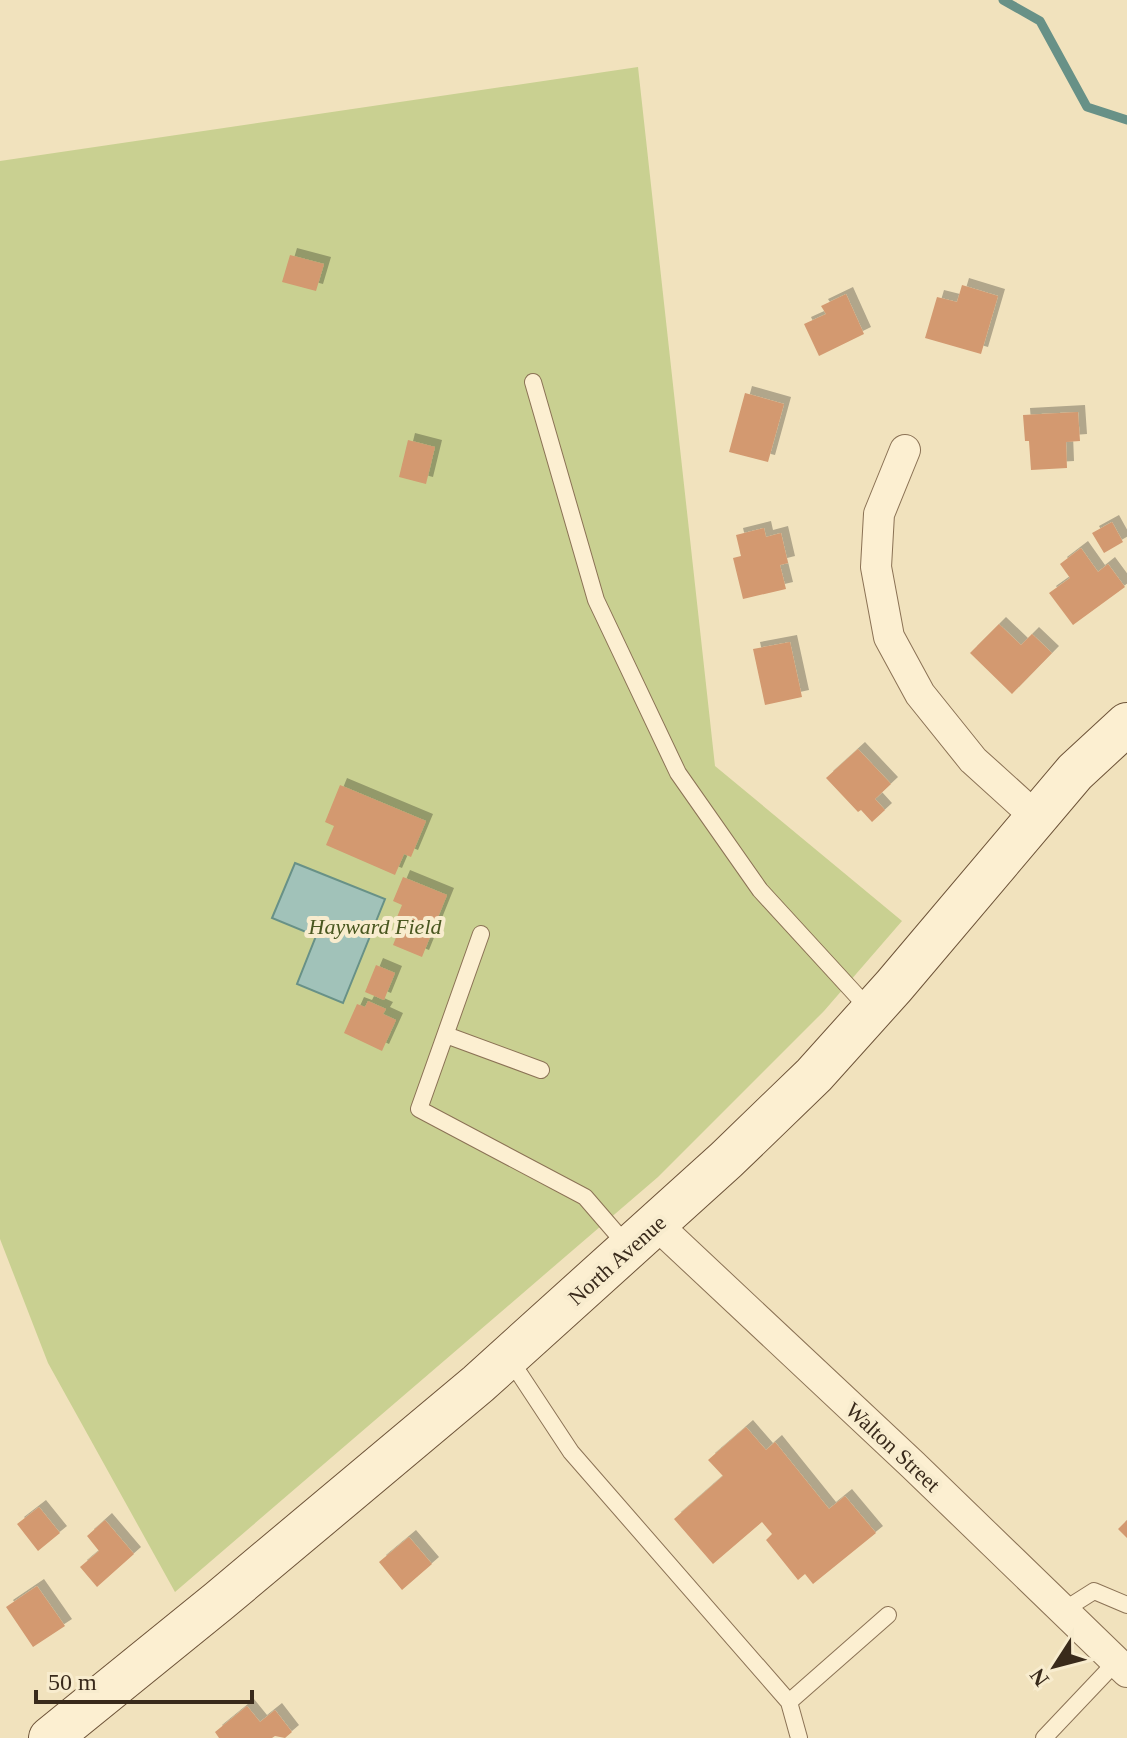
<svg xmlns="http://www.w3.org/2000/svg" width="1127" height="1738" viewBox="0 0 1127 1738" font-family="Georgia,serif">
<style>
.green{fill:#c9d091}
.water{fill:#a1c2b9;stroke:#689187;stroke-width:2}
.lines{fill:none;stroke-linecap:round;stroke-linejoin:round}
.stream{stroke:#689187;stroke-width:9}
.building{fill:#d39970;filter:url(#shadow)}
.lane-casing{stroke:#8b7255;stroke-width:18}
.street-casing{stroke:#8b7255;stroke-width:32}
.secondary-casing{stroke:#6d5338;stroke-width:44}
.lane{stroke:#fcefd1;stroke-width:16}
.street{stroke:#fcefd1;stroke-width:30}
.secondary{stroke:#fcefd1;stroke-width:42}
.labels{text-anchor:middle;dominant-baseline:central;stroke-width:8;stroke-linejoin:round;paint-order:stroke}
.park-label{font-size:22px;font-style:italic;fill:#495720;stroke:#f8ecce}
.street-label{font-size:22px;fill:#392a1b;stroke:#f8ecce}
</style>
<defs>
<filter id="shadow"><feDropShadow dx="7" dy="-7" stdDeviation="0" flood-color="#0004"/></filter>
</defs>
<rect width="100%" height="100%" fill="#f1e2bd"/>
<path class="green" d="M638,67l77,699 187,155 -78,90 -166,166 -483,415 -127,-229 -48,-124v-1078z"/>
<path class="water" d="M295,863l90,36 -42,104 -46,-19 19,-48 -44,-18z"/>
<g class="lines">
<path class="stream" d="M1003,0l37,21 47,86 40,13"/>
</g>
<path class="building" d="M290,255l34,9 -8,27 -34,-9z
M962,285l36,11 -17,58 -56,-16 12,-41 20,5z
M846,294l18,40 -45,22 -15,-32 22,-10 -5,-8z
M745,393l39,11 -16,58 -39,-10z
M1078,412l2,29 -14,1 1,26 -36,2 -2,-29h-4l-2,-26z
M408,440l27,7 -9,37 -27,-7z
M1112,522l11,20 -19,11 -12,-20z
M764,528l2,9 15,-4 7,30 -8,2 6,24 -43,10 -10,-41 8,-2 -5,-21z
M1081,548l17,24 10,-8 17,23 -52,38 -24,-32 21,-15 -10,-14z
M999,624l22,21 11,-11 20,19 -40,41 -42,-41z
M790,642l12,55 -37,8 -12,-56z
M858,749l33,35 -16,15 10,11 -13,12 -11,-12 -3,2 -32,-34z
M340,785l86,36 -15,36 -7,-3 -9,21 -69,-30 8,-19 -9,-4z
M403,877l44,18 -25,62 -29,-12 10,-25 -6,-3 5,-12 -9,-4z
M376,965l19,8 -11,27 -19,-8z
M368,1001l18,8 -3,5 13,6 -14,31 -38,-18 13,-29 8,3z
M746,1427l20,23 9,-8 54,67 16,-13 31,37 -63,51 -8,-10 -7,6 -32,-40 6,-6 -10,-12 -49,42 -39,-45 49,-43 -15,-16z
M39,1507l21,26 -22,18 -21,-27z
M105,1520l29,34 -37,33 -17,-20 19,-16 -12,-15z
M1127,1520v18l-9,-9z
M409,1537l23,27 -30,26 -23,-28z
M37,1586l28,40 -32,21 -27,-40z
M247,1706l13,16 15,-12 17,22 -7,6 -10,-2 -3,2h-53l-4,-6z"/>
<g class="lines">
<g class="lane-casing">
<path id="lane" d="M533,382l63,218 82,173 82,117 110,120
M481,934l-62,175 166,88 44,51
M446,1035l95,35
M509,1358l62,94 218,250 99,-87
M1064,1610l30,-19 33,14
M789,1702l10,36
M1044,1738l72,-76"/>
</g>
<g class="street-casing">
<path id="street" d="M905,450l-26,64 -3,53 13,70 31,57 53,66 63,57
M657,1225l256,240 214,207"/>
</g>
<g class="secondary-casing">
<path id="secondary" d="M50,1738l169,-137 259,-217 248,-224 88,-85 80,-89 181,-214 52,-48"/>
</g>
<use href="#lane" class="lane"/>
<use href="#street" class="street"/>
<use href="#secondary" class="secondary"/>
</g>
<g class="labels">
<g class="park-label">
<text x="375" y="926">Hayward Field</text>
</g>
<g class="street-label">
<text transform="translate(617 1260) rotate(-42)">North Avenue</text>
<text transform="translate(893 1447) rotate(43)">Walton Street</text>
</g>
</g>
<g transform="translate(1055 1666) rotate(234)" stroke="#f8ecce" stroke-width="6" paint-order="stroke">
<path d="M0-6L14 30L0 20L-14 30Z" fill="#392a1b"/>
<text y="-12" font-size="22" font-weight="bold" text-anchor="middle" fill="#392a1b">N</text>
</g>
<path d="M36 1690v12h216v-12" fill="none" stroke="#392a1b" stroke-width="4"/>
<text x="48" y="1690" font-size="24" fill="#392a1b" stroke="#f8ecce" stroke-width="6" paint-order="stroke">50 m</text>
</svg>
